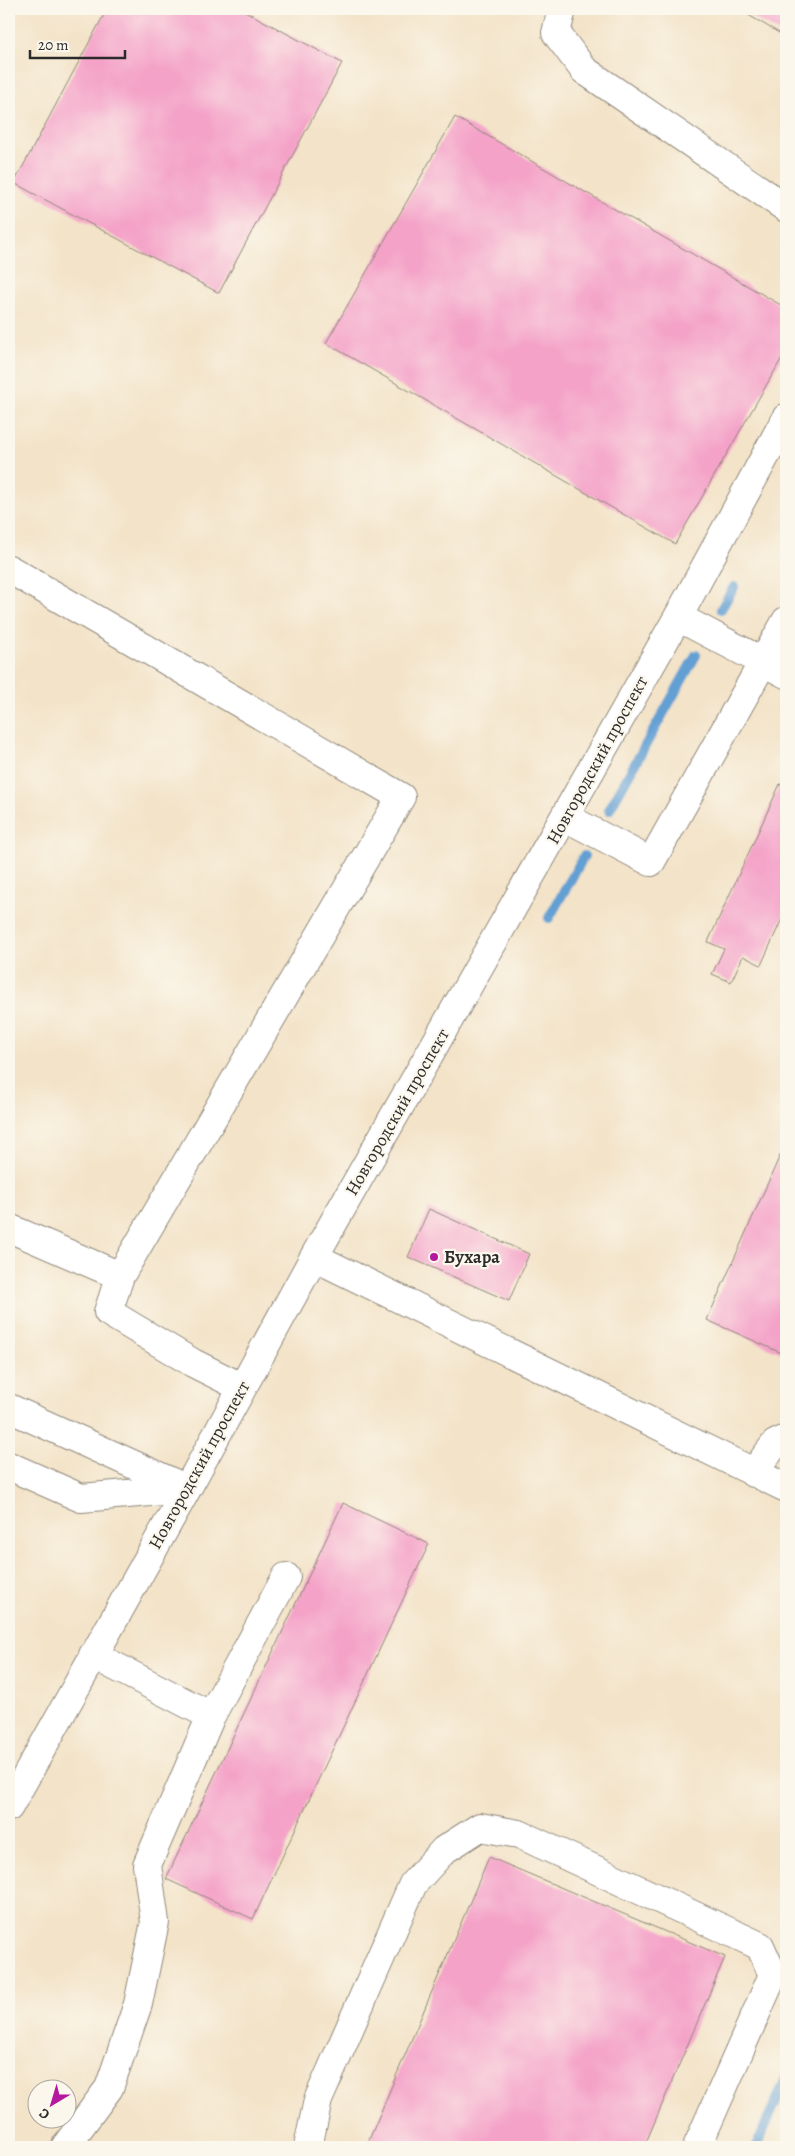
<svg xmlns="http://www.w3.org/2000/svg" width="795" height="2156" viewBox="0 0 795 2156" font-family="Alegreya,serif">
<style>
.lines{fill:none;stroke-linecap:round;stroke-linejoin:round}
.stream{stroke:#629fd3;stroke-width:10}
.building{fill:#f4a2c8}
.minor-casing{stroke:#8f877a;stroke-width:30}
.minor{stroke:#fff;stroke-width:28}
.poi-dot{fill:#b5179e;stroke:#fbf7ec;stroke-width:2}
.labels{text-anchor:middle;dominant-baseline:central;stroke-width:4.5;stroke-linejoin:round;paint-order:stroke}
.street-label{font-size:18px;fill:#2b2b2b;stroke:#fbf7ec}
.poi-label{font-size:18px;font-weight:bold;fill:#2b2b2b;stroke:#fbf7ec;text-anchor:start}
</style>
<rect width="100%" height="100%" fill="#fbf7ec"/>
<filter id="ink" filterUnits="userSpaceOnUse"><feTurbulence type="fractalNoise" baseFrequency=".02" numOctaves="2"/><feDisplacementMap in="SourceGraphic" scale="10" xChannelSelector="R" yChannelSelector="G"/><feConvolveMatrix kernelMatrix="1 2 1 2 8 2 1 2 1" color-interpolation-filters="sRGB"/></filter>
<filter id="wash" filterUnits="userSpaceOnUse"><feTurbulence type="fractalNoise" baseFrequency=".0096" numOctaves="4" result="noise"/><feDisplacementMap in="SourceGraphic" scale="20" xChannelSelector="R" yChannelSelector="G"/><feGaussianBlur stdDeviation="1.12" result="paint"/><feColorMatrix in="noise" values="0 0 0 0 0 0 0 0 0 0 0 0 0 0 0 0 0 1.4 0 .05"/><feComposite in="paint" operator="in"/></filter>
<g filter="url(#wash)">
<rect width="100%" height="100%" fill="#f3e3c8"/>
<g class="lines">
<path class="stream" d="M721,609l13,-22
M609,810l87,-155
M549,918l35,-62
M756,2147l30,-68"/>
</g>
<g id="blocks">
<path class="building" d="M107,9h134l101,54 -123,230 -205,-110z
M738,9h48v28z
M455,117l331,191v43l-111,193 -349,-201z
M780,784l6,3v123l-25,55 -18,-9 -12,26 -19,-8 12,-25 -16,-7z
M786,1142v213l-79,-35z
M429,1209l100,45 -20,47 -101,-44z
M343,1503l86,41 -176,375 -87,-40z
M489,1857l236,100 -81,190h-278z"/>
</g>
</g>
<g filter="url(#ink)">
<use href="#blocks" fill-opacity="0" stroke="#8f877a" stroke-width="1"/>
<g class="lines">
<g class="minor-casing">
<path id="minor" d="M562,9l-6,24 28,37 202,138
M9,569l392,228 -281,479 -12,36 85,51 48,24
M678,617l108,57
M565,817l86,45 135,-241
M9,1228l111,48
M314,1257l472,231
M9,1408l178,81
M9,1466l72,32 104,-9
M753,1473l22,-29 11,-5
M93,1655l118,61
M9,1807l178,-318 127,-232 364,-640 108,-199
M65,2147l44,-59 29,-84 17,-82 -8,-57 64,-149 75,-139
M308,2147l10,-47 95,-216 31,-34 36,-23 39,7 241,112 13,29 -76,172"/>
</g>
<use href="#minor" class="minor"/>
</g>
</g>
<circle class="poi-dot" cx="434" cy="1257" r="5"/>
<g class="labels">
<g class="street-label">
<text transform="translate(597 760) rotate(-61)">Новгородский проспект</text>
<text transform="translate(397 1112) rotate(-60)">Новгородский проспект</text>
<text transform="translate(199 1465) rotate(-61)">Новгородский проспект</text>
</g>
<g class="poi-label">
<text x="444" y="1257">Бухара</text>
</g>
</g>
<rect width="795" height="2156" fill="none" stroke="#fbf7ec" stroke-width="30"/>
<g transform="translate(52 2104) rotate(218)"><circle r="24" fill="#fbf7ec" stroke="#a8a59f"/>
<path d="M0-4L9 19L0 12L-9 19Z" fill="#b5179e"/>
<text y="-8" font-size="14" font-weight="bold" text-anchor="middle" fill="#2b2b2b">С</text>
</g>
<path d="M30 50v8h95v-8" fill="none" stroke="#2b2b2b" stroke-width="2.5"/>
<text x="38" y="50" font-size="15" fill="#2b2b2b" stroke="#fbf7ec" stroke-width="4" paint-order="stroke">20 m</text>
</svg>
